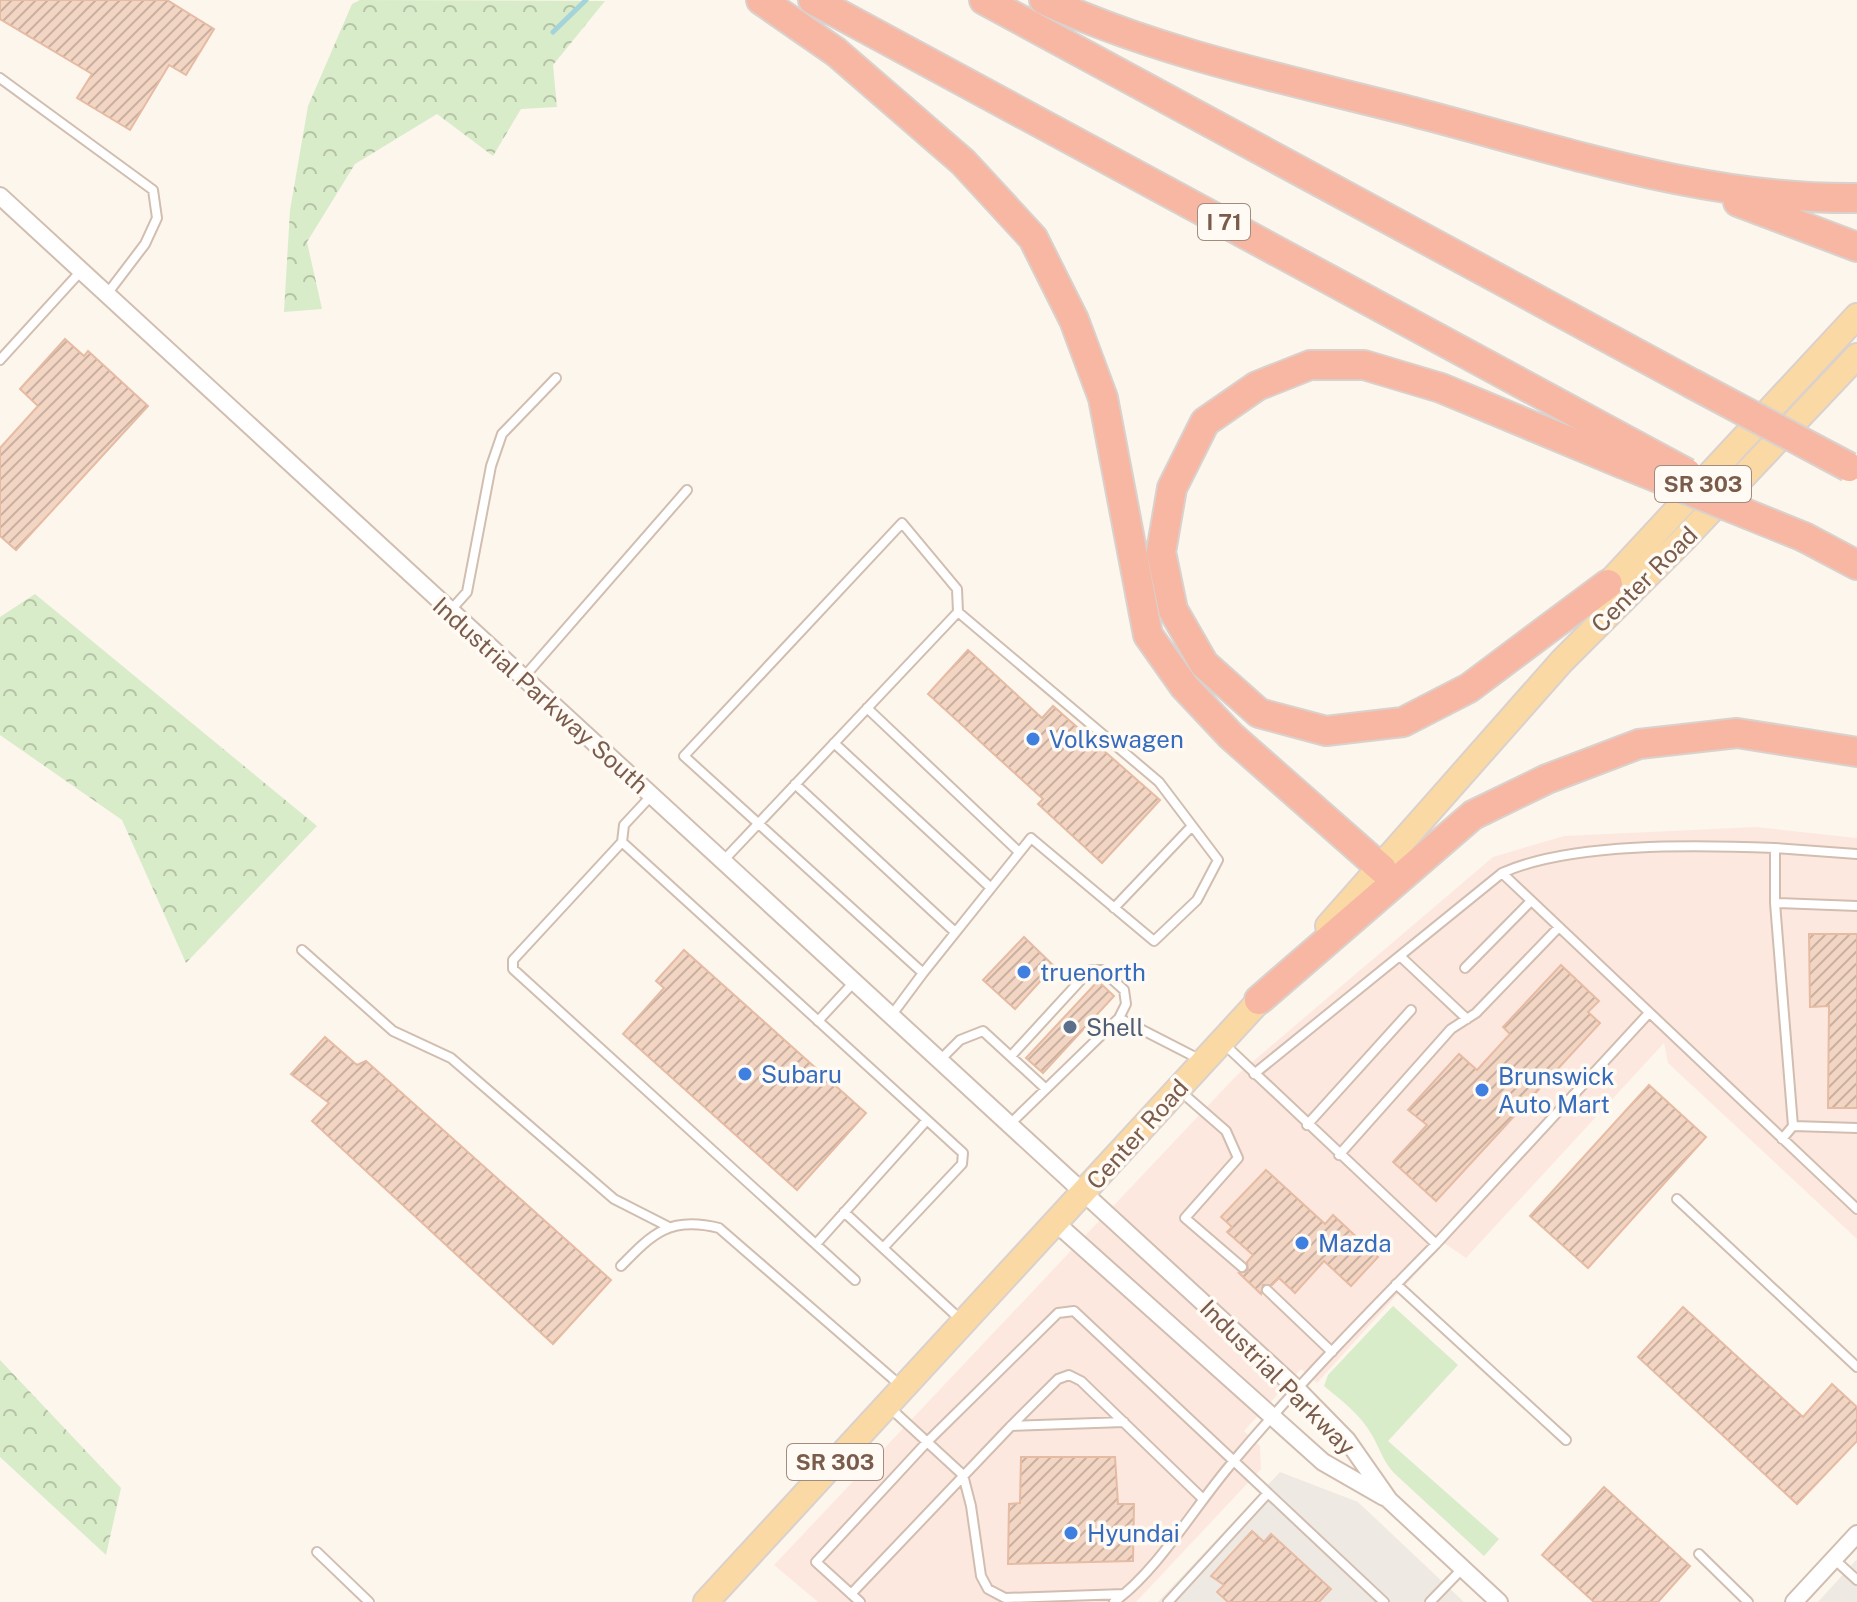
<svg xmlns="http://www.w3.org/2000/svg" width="1857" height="1602" viewBox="0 0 1857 1602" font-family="'Public Sans',sans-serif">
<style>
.commercial{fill:#fde8e0}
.industrial{fill:#efe9e4}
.grass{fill:#d8ecc9}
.forest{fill:url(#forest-crowns)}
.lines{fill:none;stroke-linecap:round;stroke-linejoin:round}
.stream{stroke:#a5d3da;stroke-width:5}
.building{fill:url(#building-hatch);stroke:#e6bba3;stroke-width:2}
.lane-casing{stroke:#d1beb0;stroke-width:12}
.street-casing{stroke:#d1beb0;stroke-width:20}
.primary-casing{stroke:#dad1cd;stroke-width:28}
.highway-casing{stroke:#dad1cd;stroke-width:32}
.lane{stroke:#fff;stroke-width:8}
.street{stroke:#fff;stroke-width:16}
.primary{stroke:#fbd9a5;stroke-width:24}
.highway{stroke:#f7b7a3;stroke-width:28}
.highway-bridge-casing{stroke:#dad1cd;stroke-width:32;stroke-linecap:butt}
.highway-bridge{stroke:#f7b7a3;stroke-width:28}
.shop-dot{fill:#3f7fe0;stroke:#fffaf3;stroke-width:3}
.service-dot{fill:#5c6f8a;stroke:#fffaf3;stroke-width:3}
.labels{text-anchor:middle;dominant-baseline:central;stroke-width:7;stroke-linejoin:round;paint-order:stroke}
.shield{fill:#fffaf3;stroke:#a28b7f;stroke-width:2}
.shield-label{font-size:22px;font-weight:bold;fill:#7a5c4d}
.street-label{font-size:24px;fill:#7a5c4d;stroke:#fffaf3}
.shop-label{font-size:24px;fill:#366cbe;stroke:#fffaf3;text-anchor:start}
.service-label{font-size:24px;fill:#4e5e75;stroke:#fffaf3;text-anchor:start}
</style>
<defs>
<pattern id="forest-crowns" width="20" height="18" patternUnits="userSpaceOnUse" patternTransform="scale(2)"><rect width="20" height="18" fill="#d8ecc9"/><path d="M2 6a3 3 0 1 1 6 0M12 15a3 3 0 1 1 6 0" fill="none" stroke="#b4c2a5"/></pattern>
<pattern id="building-hatch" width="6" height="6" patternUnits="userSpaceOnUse" patternTransform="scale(2)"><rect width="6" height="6" fill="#f3d5c3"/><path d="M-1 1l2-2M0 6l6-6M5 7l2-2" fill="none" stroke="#cab0a1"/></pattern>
</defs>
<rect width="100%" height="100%" fill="#fdf6ec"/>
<path class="commercial" d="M1756,827l101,11v401l-189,-176 -4,-20 -198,215 -22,-15 -127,140 -16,-14 -57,62 16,15 1,23 -125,133h-318l-44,-37 463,-490 256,-218 71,-21z"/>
<path class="industrial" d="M1280,1472l78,30 106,100h-306z
M1857,1559v43h-39z"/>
<path class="grass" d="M1393,1306l65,59 -70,76 111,98 -15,17 -90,-83c-11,-12 -14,-24 -22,-38 -12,-21 -30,-34 -48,-49l4,-11z"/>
<path class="forest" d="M360,0l245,1 -52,64 4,42 -36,2 -28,47 -56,-42 -82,50 -48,78 15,67 -38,3 6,-102 18,-104 44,-102z
M35,594l282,232 -131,137 -64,-143 -122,-85v-118z
M0,1360l121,128 -15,67 -106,-98z"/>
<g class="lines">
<path class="stream" d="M553,32l33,-32"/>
</g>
<path class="building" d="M0,0h167l47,29 -28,46 -17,-10 -39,65 -53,-32 15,-24 -92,-55z
M65,339l19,17 4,-5 60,55 -132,144 -16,-14v-88l38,-42 -18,-17z
M968,650l74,68 11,-12 107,94 -58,63 -64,-59 5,-5 -115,-105z
M1809,934h48v174h-29l1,-102 -19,1z
M1024,937l30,29 -39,43 -32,-29z
M684,950l182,163 -69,77 -174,-156 41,-46 -8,-7z
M1561,965l38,36 -11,11 12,11 -164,178 -43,-39 34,-37 -19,-15 51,-56 18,16 33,-36 -7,-7z
M1098,981l16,15 -71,77 -17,-15z
M325,1037l32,28 9,-4 245,219 -58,64 -241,-223 17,-18 -38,-29z
M1649,1085l57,52 -118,131 -58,-52z
M1266,1170l59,54 8,-9 45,42 -27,29 -27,-25 -29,32 -16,-15 -7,7h-9l-2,9 -22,-21 9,-2 -1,-9 6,-7 -26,-23 5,-5 -11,-10z
M1683,1307l120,110 29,-33 25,23v34l-60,63 -159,-147z
M1021,1457h94l3,47h16l-1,57 -125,3 1,-60 11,-1z
M1604,1487l86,79 -32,36h-64l-52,-47z
M1252,1531l12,11 7,-8 60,55 -12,13h-91l-11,-10 7,-7 -13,-9z"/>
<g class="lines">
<g class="lane-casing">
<path id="lane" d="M0,78l153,112 4,28 -12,26 -38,50
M0,360l81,-89
M450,611l17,-19 24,-126 11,-32 54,-56
M523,678l164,-188
M867,708l152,144
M834,743l157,145
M795,784l160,148
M651,796l-27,29 -2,17 -109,118v9l342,311
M622,842l305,278 -111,124
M1775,848l82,6
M723,861c78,-83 157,-166 235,-249l-1,-23 -55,-66 -218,233 239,217 108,-135 123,103 43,-41 21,-40 -59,-78 -201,-170
M1502,873c68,-31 196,-28 273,-25v55l18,223
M1775,903l82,3
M1114,908l78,-82
M302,950l91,81 58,27 163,141 53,27
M1400,956l67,63
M1465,968l66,-67
M891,1016l32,-43
M818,1021l36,-39
M1223,1043l213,201 213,-231
M1011,1056l79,-86h12l22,20 2,14 -7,14
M940,1060l20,-20 23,-9 63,58
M1254,1074l248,-201 355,336
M1179,1090l47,41 12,27 -53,60 57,49
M1010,1124l109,-106 80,41
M1307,1125l104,-115
M1782,1139l11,-13 64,2
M1339,1155l112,-126 25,-16 83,-86
M1677,1199l180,168
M844,1212l117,108
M883,1248l79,-84 1,-11 -36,-33
M621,1266c32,-33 49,-50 98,-38l181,157
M1396,1284l170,156
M1267,1290l65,62
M888,1406l75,69 8,31 10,70 7,13 17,9 119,-4
M1011,1426l113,-4
M317,1552l52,50
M1699,1554l49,48
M1834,1559l23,21
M851,1594l160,-168 47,-47 11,-4 12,6 121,117
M860,1602l-44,-40 111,-120 131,-129 16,-2 194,182
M1114,1602c45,-33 81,-96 118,-139 64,-76 134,-148 204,-219
M1168,1602l100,-109 116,109
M1430,1602l32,-33"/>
</g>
<g class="street-casing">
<path id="street" d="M0,196l1297,1193 50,51 42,60 110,102
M1056,1223l267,239 61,35
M1794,1602l63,-68"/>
</g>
<g class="primary-casing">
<path id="primary" d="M1597,601l11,-17 249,-268
M1328,926l234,-265 124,-124 171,-181
M706,1602l565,-614"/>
</g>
<g class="highway-casing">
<path id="highway" d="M761,0l75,52 127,110 70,76 41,82 29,78 45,237 36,51 47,50 151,133
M813,0l822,445
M984,0l707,383
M1044,0c116,54 246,80 370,112 146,38 291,88 443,86
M1738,202l119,45
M1804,537l53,28
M1608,584l-139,104 -66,34 -77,9 -67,-18 -55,-49 -31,-54 -12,-58 11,-64 33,-66 52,-36 53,-21h54l77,23 180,75
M1259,1000l214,-185 74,-36 92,-35 98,-11 120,19"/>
</g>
<use href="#lane" class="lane"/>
<use href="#street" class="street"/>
<use href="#primary" class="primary"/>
<use href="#highway" class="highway"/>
<g class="highway-bridge-casing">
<path id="highway-bridge" d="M1691,383l158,84
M1635,445l52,28
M1621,463l183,74"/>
</g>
<use href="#highway-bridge" class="highway-bridge"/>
</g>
<g class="shop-dot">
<circle cx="1033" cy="739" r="8"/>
<circle cx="1024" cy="972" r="8"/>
<circle cx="745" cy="1074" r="8"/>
<circle cx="1482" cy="1090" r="8"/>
<circle cx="1302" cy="1243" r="8"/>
<circle cx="1071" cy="1533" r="8"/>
</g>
<circle class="service-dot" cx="1070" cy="1027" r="8"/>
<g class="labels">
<g class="shield">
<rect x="1198" y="204" width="52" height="36" rx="6"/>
<rect x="1655" y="466" width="96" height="36" rx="6"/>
<rect x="787" y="1444" width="96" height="36" rx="6"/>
</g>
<g class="shield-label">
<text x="1224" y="222">I 71</text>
<text x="1703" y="484">SR 303</text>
<text x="835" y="1462">SR 303</text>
</g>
<g class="street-label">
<text transform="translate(1644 579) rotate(-45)">Center Road</text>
<text transform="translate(541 695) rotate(42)">Industrial Parkway South</text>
<text transform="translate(1137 1134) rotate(-48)">Center Road</text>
<text transform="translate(1278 1377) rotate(45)">Industrial Parkway</text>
</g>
<g class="shop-label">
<text x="1049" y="739">Volkswagen</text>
<text x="1040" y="972">truenorth</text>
<text x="761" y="1074">Subaru</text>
<text x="1498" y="1076">Brunswick<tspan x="1498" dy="28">Auto Mart</tspan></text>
<text x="1318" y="1243">Mazda</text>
<text x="1087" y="1533">Hyundai</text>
</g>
<g class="service-label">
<text x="1086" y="1027">Shell</text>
</g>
</g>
</svg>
